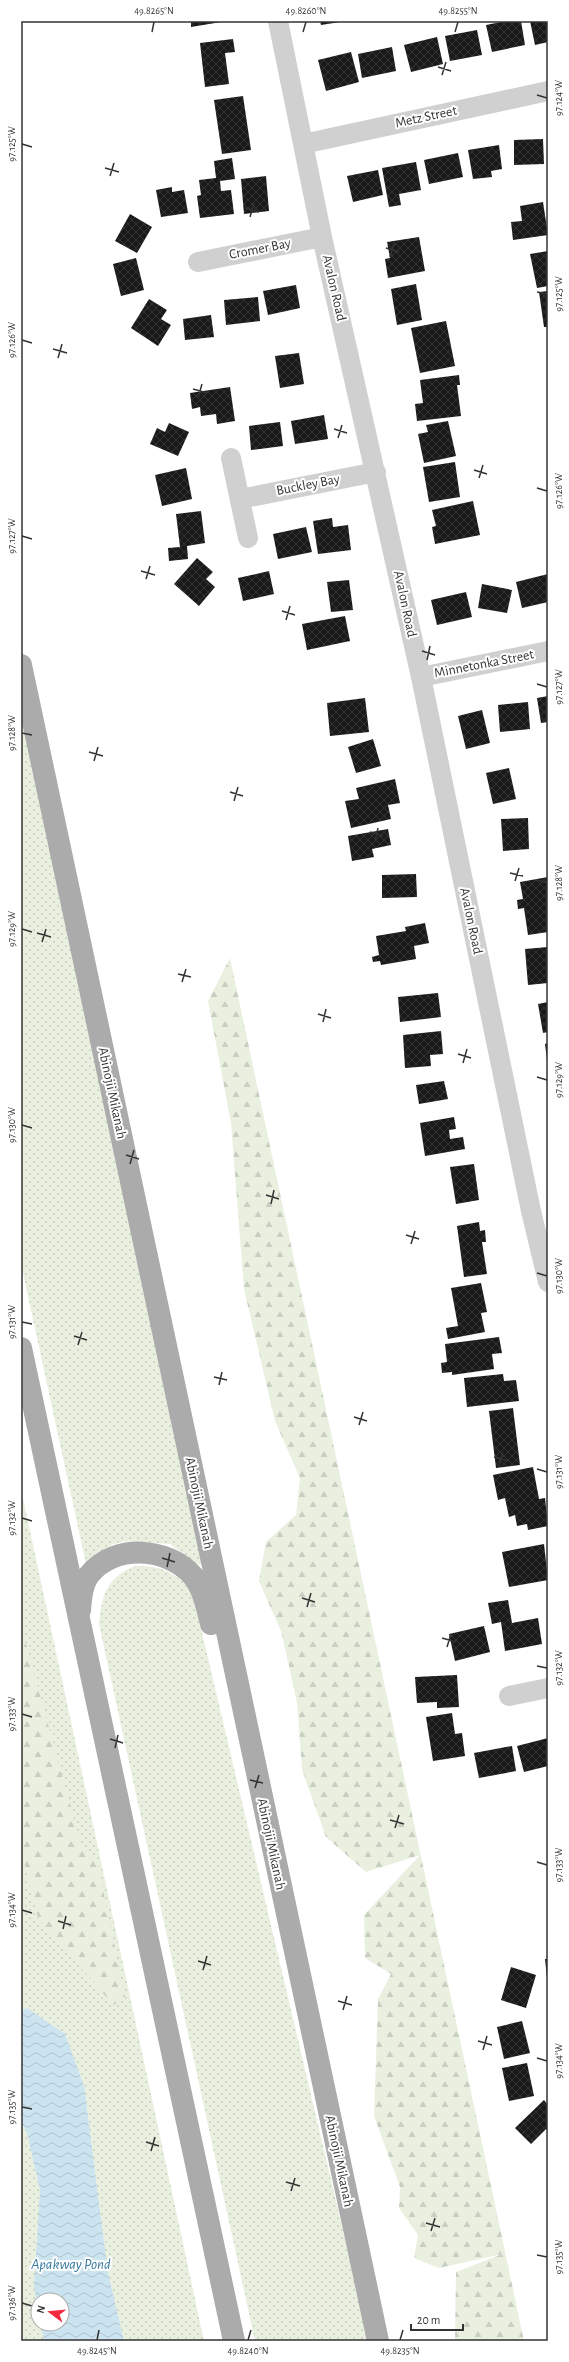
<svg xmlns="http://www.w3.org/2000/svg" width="569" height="2362" viewBox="0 0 569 2362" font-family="'Alegreya Sans',sans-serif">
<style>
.grass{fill:url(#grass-dots);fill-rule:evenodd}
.forest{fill:url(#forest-firs)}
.water{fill:url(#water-waves)}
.building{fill:url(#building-cross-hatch)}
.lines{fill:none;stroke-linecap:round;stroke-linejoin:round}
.minor{stroke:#d0d0d0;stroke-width:20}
.major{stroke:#ababab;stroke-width:22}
.ticks{fill:none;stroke:#333;stroke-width:1.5}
.labels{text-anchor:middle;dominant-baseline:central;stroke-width:4;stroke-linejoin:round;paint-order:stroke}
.street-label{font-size:14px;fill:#333;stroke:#fff}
.water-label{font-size:15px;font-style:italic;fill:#387a9e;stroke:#fff}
.neatline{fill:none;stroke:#333;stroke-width:1.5}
.ticks-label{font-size:10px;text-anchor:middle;fill:#333}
</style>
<defs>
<pattern id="grass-dots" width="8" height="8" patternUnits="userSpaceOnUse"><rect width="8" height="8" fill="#e9f0e0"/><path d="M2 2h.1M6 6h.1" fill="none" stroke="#c8cec1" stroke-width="1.8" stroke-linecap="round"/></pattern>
<pattern id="forest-firs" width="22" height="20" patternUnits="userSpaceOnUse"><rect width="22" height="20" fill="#e9f0e0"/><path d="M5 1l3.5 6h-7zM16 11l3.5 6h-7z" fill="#c8cec1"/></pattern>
<pattern id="water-waves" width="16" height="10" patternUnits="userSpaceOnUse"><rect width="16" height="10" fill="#cce4f0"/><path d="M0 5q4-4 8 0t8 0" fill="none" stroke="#b0c4ce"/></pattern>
<pattern id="building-cross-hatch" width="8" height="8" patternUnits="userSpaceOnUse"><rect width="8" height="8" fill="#1a1a1a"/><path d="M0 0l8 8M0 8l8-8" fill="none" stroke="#333"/></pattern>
</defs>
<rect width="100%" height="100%" fill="#fff"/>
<path class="grass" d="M21,714l183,850 -7,1 -27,-21 -42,-3 -15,3 -27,20 -65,-300z
M21,1489l183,852h-183zM38,2300h24v24h-24z
M135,1566c26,0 38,5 57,24l177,751h-114l-156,-717c3,-29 7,-46 36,-58z"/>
<path class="forest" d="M230,958l294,1383h-69l1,-69 46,-18 -63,14 -25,-10 4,-23 -19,-27 1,-21 -26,-71 4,-117 13,-25 -26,-16 -1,-43 56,-60 -54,17 -40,-35 -24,-67 -5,-68 -16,-71 -22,-50 7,-39 30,-27 4,-37 -25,-57 -31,-132 -13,-166 -23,-122z
M21,1625l59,216 17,19 28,138 -12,7 -75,-87 -17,-68 2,-40 -2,-7z"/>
<path class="water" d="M27,2008l38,26 19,52 24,187 16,68h-80l-3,-17h21v-24h-24v8l-4,-21 6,-97 -13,-57 -6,-11v-111z"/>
<path class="building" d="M191,21h30v1l-30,5z
M320,21h20v1l-19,3z
M506,21h15l4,24 -33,7 -6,-27z
M530,21h18v21l-13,3z
M477,30l5,25 -32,6 -5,-25z
M437,37l6,27 -32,8 -7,-27z
M233,39l2,13 -10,1 4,31 -24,3 -5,-44z
M392,47l4,24 -34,7 -4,-24z
M351,52l8,30 -33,9 -8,-31z
M243,96l8,54 -29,4 -8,-54z
M543,139l1,25 -30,1v-25z
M499,145l3,24 -11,2 1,6 -19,2 -5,-29z
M458,153l5,24 -34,7 -5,-24z
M232,158l3,21 -15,2 1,10 10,-1 3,24 -34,4 -3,-22 4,-1 -2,-15 17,-2 -2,-17z
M416,162l5,28 -22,4 2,11 -12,2 -7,-39z
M378,170l5,25 -30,7 -6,-26z
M266,176l3,35 -25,3 -3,-35z
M172,187v5l12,-2 4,23 -27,4 -5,-27z
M543,202l5,33 -35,5 -2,-18 11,-1 -2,-15z
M130,214l22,13 -15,26 -22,-12z
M419,237l6,34 -37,7 -3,-19 5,-1 -3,-16z
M548,251v35l-11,2 -7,-34z
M136,258l8,32 -23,6 -8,-32z
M416,284l6,36 -25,5 -6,-36z
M296,285l4,23 -32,7 -5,-24z
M548,291v36h-4l-5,-35z
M258,297l2,24 -34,4 -2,-25z
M149,299l18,11 -6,9 10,6 -13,21 -27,-18z
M211,315l3,22 -29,3 -2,-21z
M446,321l9,45 -35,7 -9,-45z
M299,353l5,31 -24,4 -5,-32z
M459,375l1,10h-3l4,31 -44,5 -2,-17 8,-1 -3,-23z
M230,387l5,34 -18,3 -1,-10 -15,2 -1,-9 -8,2 -2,-16z
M324,415l4,24 -33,5 -4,-23z
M448,421l8,35 -32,7 -6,-29 10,-2 -2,-7z
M280,422l3,24 -32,4 -2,-24z
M169,423l20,9 -11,24 -28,-12 7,-16 8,4z
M455,462l5,35 -31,5 -6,-35z
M186,468l6,31 -30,7 -7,-31z
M473,501l7,34 -45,9 -3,-17 4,-1 -4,-16z
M201,511l4,32 -18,3 1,13 -19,2 -1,-13 12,-1 -4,-33z
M332,518l1,9 15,-2 3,25 -33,4 -5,-33z
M306,527l6,25 -34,7 -5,-25z
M197,558l16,14 -7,7 9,8 -16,19 -25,-22z
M269,571l5,23 -31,7 -5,-23z
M548,574v28l-26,6 -6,-26z
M349,580l4,30 -22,2 -4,-30z
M482,584l30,6 -5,23 -29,-5z
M466,592l6,25 -35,8 -6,-25z
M345,616l5,25 -43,9 -5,-26z
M548,696v26l-7,1 -4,-25z
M365,698l4,34 -39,4 -3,-33z
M528,702l2,27 -30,3 -2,-27z
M482,710l8,33 -24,6 -8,-33z
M373,739l8,27 -25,7 -8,-26z
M509,768l7,31 -23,5 -7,-31z
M395,779l5,24 -12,2 3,14 -40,9 -6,-27 14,-2 -3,-11z
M528,818l1,31 -26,2 -2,-32z
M388,829l3,16 -19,4 2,8 -22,4 -4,-25z
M416,874l1,23 -35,1v-23z
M548,877v55l-20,3 -4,-27 -6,1 -1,-9 6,-1 -3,-17z
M425,923l4,20 -15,3 2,13 -35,6 -1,-4 -7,1 -1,-5 7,-2 -3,-19 30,-5 -1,-4z
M548,947v36l-20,2 -3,-36z
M438,993l3,24 -41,5 -2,-25z
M548,1002v30l-5,1 -5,-29z
M441,1031l2,23 -13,1 1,11 -26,2 -2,-33z
M548,1043v17h-1l-2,-16z
M444,1081l4,18 -29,5 -3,-19z
M454,1117l2,12 -7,1 1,9 13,-2 2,12 -40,7 -5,-33z
M474,1164l5,36 -23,4 -6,-37z
M479,1222l1,9 5,-1 1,12h-4l5,32 -23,3 -7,-51z
M481,1283l6,29 -6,1 4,19 -37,7 -2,-11 12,-2 -7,-38z
M499,1337l3,16 -10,1 2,15 -42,6v-3l-10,1 -1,-10 6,-1 -2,-18z
M503,1374l1,7 12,-1 3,21 -52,6 -3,-29z
M513,1408l7,57 -24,3 -7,-57z
M533,1467l6,32 6,-1 3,28 -20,4 -1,-6 -10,2 -2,-11 -6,2 -4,-19 -7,2 -5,-25z
M544,1544l4,36 -39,7 -7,-35z
M508,1600l4,23 26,-5 4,26 -37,7 -4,-29 -9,2 -4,-21z
M484,1626l6,26 -35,9 -6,-27z
M457,1675l2,32 -22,1v-6l-20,1 -2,-26z
M452,1713l3,21 7,-1 3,23 -32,5 -7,-44z
M548,1738v28l-24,6 -7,-26z
M512,1746l4,25 -37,7 -5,-25z
M545,1959h3v19h-1z
M511,1967l25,8 -10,33 -25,-8z
M522,2021l8,32 -26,6 -7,-32z
M527,2063l7,33 -25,5 -7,-33z
M544,2100l4,5v26l-2,-2 -15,15 -16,-16z"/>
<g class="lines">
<path class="minor" d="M278,21l44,216 99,440 110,534 17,71
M303,144l245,-53
M198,262l124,-25
M231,458l17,80
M240,499l136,-27
M421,677l127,-26
M509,1696l39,-8"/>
<path class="major" d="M21,665l357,1676
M21,1348l213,993
M80,1610c1,-12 2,-25 9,-35 25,-32 79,-28 104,1 10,12 14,32 18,48"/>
</g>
<path class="ticks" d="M152,32l2,-10M303,32l3,-10M455,32l3,-10M438,67l13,4M442,75l4,-13M537,95l10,3M22,144l10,3M105,168l14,4M110,176l4,-13M245,208l14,4M250,217l4,-14M386,248l13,4M390,257l4,-14M537,292l10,2M22,340l10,3M53,349l14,4M58,358l4,-14M193,389l14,4M198,398l4,-14M334,429l13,4M338,438l4,-13M474,470l13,4M479,478l4,-13M537,488l10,3M22,536l10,3M141,571l14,4M146,579l4,-13M282,611l13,4M286,620l4,-14M422,651l13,4M427,660l3,-14M537,684l10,3M22,733l10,2M89,752l14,4M94,761l4,-14M230,792l13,4M234,801l4,-14M370,832l13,4M375,841l3,-13M510,873l13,3M537,880l10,3M515,881l4,-13M22,929l10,3M37,933l14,4M42,942l4,-13M178,974l13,3M182,982l4,-13M318,1014l13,4M323,1022l3,-13M458,1054l13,4M463,1063l4,-14M537,1077l10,3M22,1125l10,3M126,1155l13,4M130,1164l4,-14M266,1195l13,4M271,1204l3,-14M406,1235l13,4M411,1244l4,-13M537,1273l10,3M22,1322l10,2M74,1336l13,4M78,1345l4,-13M214,1377l13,3M219,1385l3,-13M354,1417l13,4M359,1425l4,-13M494,1457l14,4M499,1466l4,-14M537,1469l10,3M22,1518l10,3M162,1558l13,4M167,1567l3,-14M302,1598l13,4M307,1607l4,-14M442,1638l14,4M447,1647l4,-13M537,1666l10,2M22,1714l10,3M110,1739l13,4M115,1748l3,-13M250,1780l13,3M255,1788l4,-13M390,1820l14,4M395,1828l4,-13M537,1862l10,3M22,1910l10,3M58,1921l13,4M63,1929l3,-13M198,1961l13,4M203,1970l4,-14M338,2001l14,4M343,2010l4,-14M478,2041l14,4M483,2050l4,-14M537,2058l10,3M22,2107l10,2M146,2142l13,4M151,2151l4,-14M286,2182l14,4M291,2191l4,-13M426,2223l14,4M431,2231l4,-13M537,2255l10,2M22,2303l10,3M97,2340l2,-10M248,2340l3,-10M400,2340l3,-10"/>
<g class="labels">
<g class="street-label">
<text transform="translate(426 117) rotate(-12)">Metz Street</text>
<text transform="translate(260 249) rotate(-11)">Cromer Bay</text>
<text transform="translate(334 288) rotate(77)">Avalon Road</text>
<text transform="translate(308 485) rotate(-11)">Buckley Bay</text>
<text transform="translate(405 604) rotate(78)">Avalon Road</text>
<text transform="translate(484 664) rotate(-11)">Minnetonka Street</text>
<text transform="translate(471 921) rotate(78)">Avalon Road</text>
<text transform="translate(112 1093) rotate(78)">Abinojii Mikanah</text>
<text transform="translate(199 1503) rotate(78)">Abinojii Mikanah</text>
<text transform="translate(271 1844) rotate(78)">Abinojii Mikanah</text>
<text transform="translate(339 2161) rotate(78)">Abinojii Mikanah</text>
</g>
<g class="water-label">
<text x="71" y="2264">Apakway Pond</text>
</g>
</g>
<rect width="569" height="2362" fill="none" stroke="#ffffff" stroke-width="44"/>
<g transform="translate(50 2312) rotate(286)"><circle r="19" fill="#ffffff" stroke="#adadad"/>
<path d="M0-3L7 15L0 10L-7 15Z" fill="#f42a41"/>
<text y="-6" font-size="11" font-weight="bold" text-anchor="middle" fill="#333333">N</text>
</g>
<path d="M411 2324v6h52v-6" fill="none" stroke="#333333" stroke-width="2"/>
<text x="417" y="2324" font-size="12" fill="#333333" stroke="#ffffff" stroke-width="3" paint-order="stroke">20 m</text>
<rect x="22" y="22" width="525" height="2318" class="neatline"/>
<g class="ticks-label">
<text x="154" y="14">49.8265°N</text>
<text x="306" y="14">49.8260°N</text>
<text x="458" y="14">49.8255°N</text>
<text transform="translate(558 98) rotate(-90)" y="4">97.124°W</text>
<text transform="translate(11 144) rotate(-90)" y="4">97.125°W</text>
<text transform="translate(558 294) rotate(-90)" y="4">97.125°W</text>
<text transform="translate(11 340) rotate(-90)" y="4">97.126°W</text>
<text transform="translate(558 491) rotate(-90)" y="4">97.126°W</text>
<text transform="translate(11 536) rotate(-90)" y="4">97.127°W</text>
<text transform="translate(558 687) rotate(-90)" y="4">97.127°W</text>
<text transform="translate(11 733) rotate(-90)" y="4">97.128°W</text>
<text transform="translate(558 883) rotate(-90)" y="4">97.128°W</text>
<text transform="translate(11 929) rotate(-90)" y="4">97.129°W</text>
<text transform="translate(558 1080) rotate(-90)" y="4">97.129°W</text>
<text transform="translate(11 1125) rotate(-90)" y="4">97.130°W</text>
<text transform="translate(558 1276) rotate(-90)" y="4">97.130°W</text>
<text transform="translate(11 1322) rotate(-90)" y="4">97.131°W</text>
<text transform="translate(558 1472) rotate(-90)" y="4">97.131°W</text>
<text transform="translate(11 1518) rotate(-90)" y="4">97.132°W</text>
<text transform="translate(558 1668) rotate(-90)" y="4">97.132°W</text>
<text transform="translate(11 1714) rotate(-90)" y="4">97.133°W</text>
<text transform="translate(558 1865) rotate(-90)" y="4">97.133°W</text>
<text transform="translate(11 1910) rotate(-90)" y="4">97.134°W</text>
<text transform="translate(558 2061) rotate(-90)" y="4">97.134°W</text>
<text transform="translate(11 2107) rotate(-90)" y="4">97.135°W</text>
<text transform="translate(558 2257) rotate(-90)" y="4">97.135°W</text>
<text transform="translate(11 2303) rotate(-90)" y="4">97.136°W</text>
<text x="97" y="2354">49.8245°N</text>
<text x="248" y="2354">49.8240°N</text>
<text x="400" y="2354">49.8235°N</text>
</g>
</svg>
